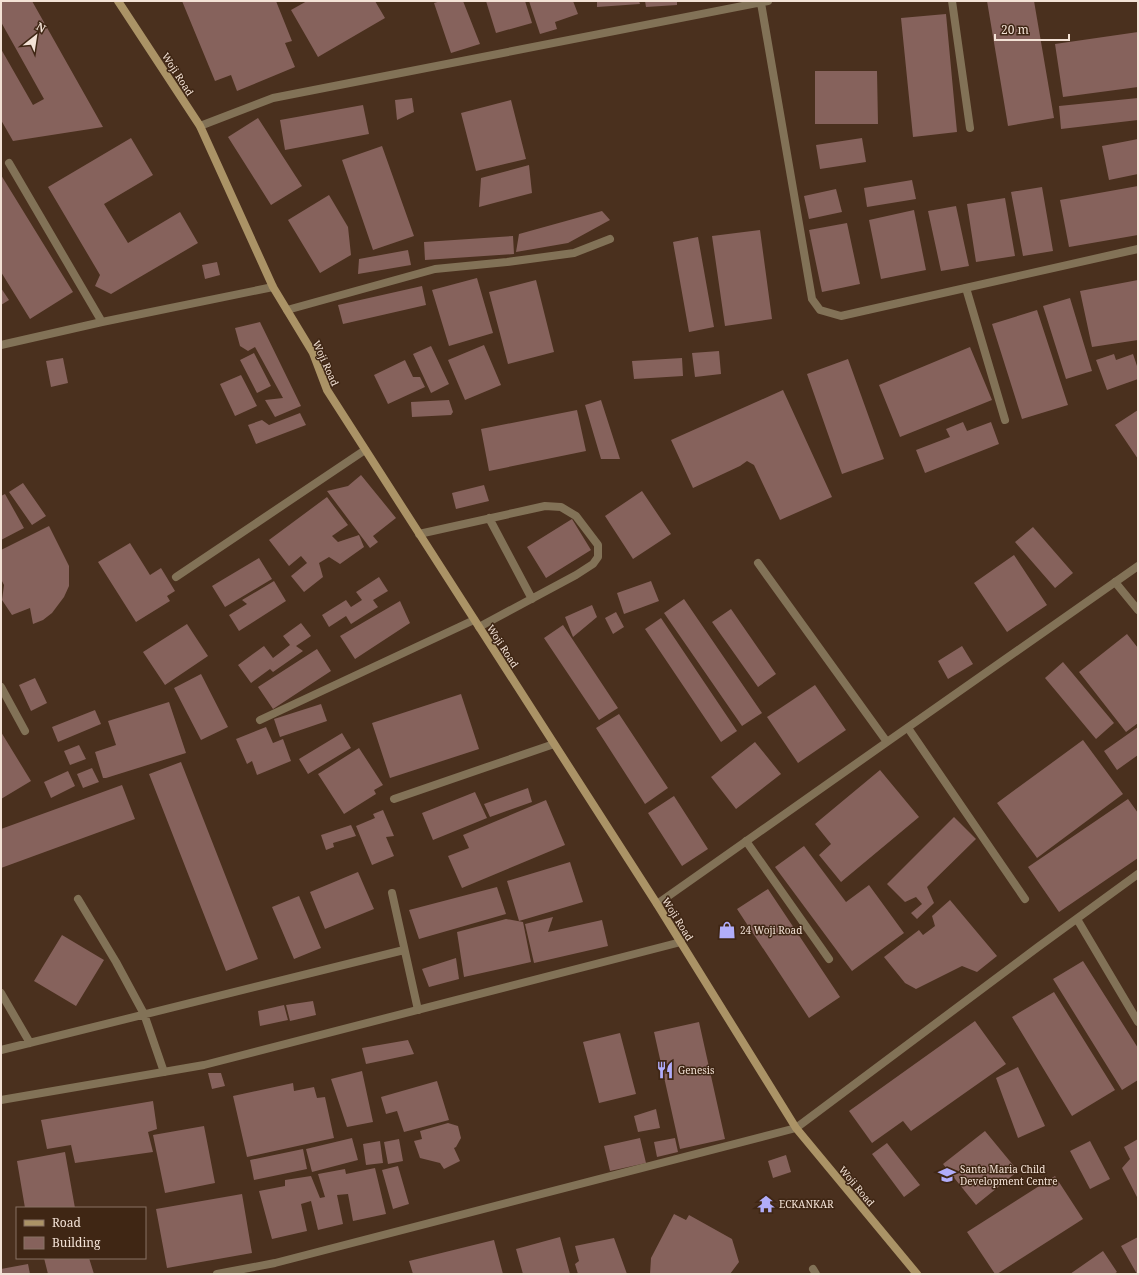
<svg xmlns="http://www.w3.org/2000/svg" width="1139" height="1275" viewBox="0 0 1139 1275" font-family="'Noto Serif',serif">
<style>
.building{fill:#86625c}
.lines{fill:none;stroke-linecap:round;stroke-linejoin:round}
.service{stroke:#827257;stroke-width:8}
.minor{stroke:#827257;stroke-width:8}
.secondary{stroke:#ab9366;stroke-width:8}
.labels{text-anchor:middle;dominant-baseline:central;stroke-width:3;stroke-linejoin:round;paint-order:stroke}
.street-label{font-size:10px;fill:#f3e2d6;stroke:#3f2614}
.poi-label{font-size:10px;fill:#f3e2d6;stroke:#3f2614;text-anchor:start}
</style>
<rect width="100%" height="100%" fill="#4a301e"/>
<path class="building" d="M1,1h31l71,126 -90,14 -12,-21v-71l32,56 11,-6 -43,-77z
M182,1h94l16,40 -7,2 10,24 -58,24 -6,-16 -16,6z
M307,1h68l10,17 -67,39 -27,-47z
M441,1h22l17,43 -29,9 -17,-50z
M486,1h39l7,22 -36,10z
M529,1h44l5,13 -23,8 2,7 -17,5z
M597,1h42l1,3 -43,3z
M645,1h32v4l-31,2z
M987,1h47l20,117 -46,8z
M946,14l11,118 -44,5 -12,-119z
M1138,32v55l-75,10 -8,-53z
M815,71h62l1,53h-63z
M412,98l2,14 -17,8 -2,-20z
M1138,98v22l-77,9 -2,-23z
M511,100l15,59 -50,12 -15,-58z
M363,105l6,29 -84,16 -5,-30z
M258,118l44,68 -31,19 -43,-68z
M131,138l22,37 -49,29 24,39 52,-31 18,31 -87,51 -16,-8 5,-11 -52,-88z
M862,138l4,24 -46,7 -4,-24z
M1138,139v35l-29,6 -7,-34z
M382,146l32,90 -41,14 -31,-90z
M529,165l3,28 -53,14 2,-29z
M1,175l72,117 -43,27 -29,-47z
M912,180l4,19 -49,8 -3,-19z
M1138,186v49l-69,12 -9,-47z
M1042,187l11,64 -30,5 -12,-64z
M836,189l6,23 -33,7 -5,-23z
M329,195l19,32 3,28 -31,18 -32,-53z
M1005,198l10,58 -39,6 -9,-58z
M956,206l13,60 -28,5 -13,-60z
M914,210l12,60 -45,9 -12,-59z
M602,211l8,9 -42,23 -52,9 3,-18z
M847,223l13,61 -38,8 -13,-62z
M760,230l12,89 -47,7 -13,-90z
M513,236l1,18 -89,6 -1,-18z
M698,237l16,90 -25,5 -16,-90z
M408,250l3,15 -53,9 1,-15z
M217,262l3,13 -15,4 -3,-14z
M477,278l16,55 -44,13 -17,-56z
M536,280l18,72 -46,12 -19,-72z
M1138,280v60l-46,7 -12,-56z
M422,286l4,19 -83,19 -5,-19z
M1,288l8,12 -8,5z
M1070,298l22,73 -26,8 -23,-73z
M1037,310l31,95 -46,14 -30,-95z
M260,322l41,84 -26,11 -10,-17 18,-2 -28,-51 -7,4 -8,-5 -5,-18z
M484,345l17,40 -36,15 -17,-40z
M431,346l18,38 -18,9 -18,-39z
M970,347l22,53 -92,37 -21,-52z
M719,351l2,23 -26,3 -3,-24z
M254,353l17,33 -14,7 -17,-33z
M1114,354l2,6 17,-6 5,15v10l-31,11 -11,-30z
M63,358l5,25 -17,4 -5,-26z
M682,358l1,18 -49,3 -2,-18z
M848,359l36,100 -42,15 -35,-100z
M405,360l8,17h7l5,10 -37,17 -14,-29z
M241,375l16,31 -22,10 -15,-32z
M783,390l49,107 -52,23 -26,-55 -7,-4 -7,5 -47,22 -22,-48z
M449,400l4,12 -2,3 -39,2 -1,-15z
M601,400l19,59h-19l-16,-54z
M577,410l9,41 -97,20 -8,-42z
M1138,410v49l-23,-34z
M300,413l6,12 -50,19 -8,-19 14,-5 7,5z
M963,422l4,9 24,-9 8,22 -74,29 -9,-23 34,-13 -4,-8z
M361,475l35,43 -23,18 5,6 -8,6 -43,-57 21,-5z
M23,483l23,33 -14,9 -23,-33z
M484,485l5,16 -33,8 -4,-16z
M642,491l29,43 -38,25 -28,-43z
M5,494l19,34 -23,12v-44z
M327,497l21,28 -16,11 6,6 21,-7 5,12 -24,17 -11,-7 -10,6 4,14 -19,15 -13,-16 16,-13 -6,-7 -12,10 -20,-26z
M572,519l19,31 -45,28 -19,-31z
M49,526l20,40v20l-5,11 -12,16 -9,7 -10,4 -3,-16 -18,7 -10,-15 2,-15 -3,-6v-29z
M1033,527l40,46 -18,15 -40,-46z
M130,543l20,32 11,-7 14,23 -8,5 3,5 -34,21 -38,-60z
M1014,555l33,50 -40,27 -33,-49z
M259,558l13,21 -47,28 -13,-21z
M379,577l9,14 -15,9 5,7 -27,17 -5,-8 -17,11 -7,-12 24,-15 5,7 11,-7 -6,-8z
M274,581l12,20 -47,30 -10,-16 18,-11 -5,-4z
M651,581l8,20 -35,13 -7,-21z
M684,599l78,114 -20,13 -78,-113z
M400,601l10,22 -55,36 -15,-23z
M592,605l5,12 -24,20 -8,-20z
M731,609l45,65 -18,13 -46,-65z
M616,612l8,15 -11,7 -8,-16z
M661,618l76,113 -16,11 -76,-113z
M301,623l10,13 -15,10 7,5 -30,21 -3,-3 -19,14 -13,-18 26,-19 9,12 17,-13 -7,-9z
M187,624l21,32 -43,29 -22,-33z
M563,625l55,83 -19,12 -55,-82z
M1127,634l11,14v75l-12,9 -47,-60z
M962,646l11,18 -25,15 -10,-18z
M317,649l14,22 -58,38 -15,-22z
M1063,662l51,61 -18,16 -51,-61z
M201,674l27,53 -27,13 -27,-52z
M35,678l12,25 -16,8 -12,-26z
M815,685l31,45 -48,33 -31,-46z
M461,694l18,55 -89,29 -18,-55z
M169,702l17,51 -80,25h-3l-8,-26 21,-7 -8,-24z
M321,704l6,17 -47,16 -6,-18z
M95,710l6,14 -43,18 -6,-15z
M619,714l49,74 -23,16 -49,-76z
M266,727l7,16 10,-4 8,22 -34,14 -5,-14 -5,3 -11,-25z
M1138,727v28l-21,15 -13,-19z
M1,732l30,49 -30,18z
M342,733l9,15 -43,26 -9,-15z
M1083,740l40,54 -86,64 -40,-55z
M755,742l26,32 -45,35 -25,-32z
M79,745l7,14 -16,6 -6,-14z
M359,748l24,37 -9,5 2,4 -32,20 -26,-40z
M181,762l77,197 -32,12 -77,-197z
M92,768l7,14 -16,6 -6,-14z
M880,770l39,47 -78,65 -22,-27 12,-11 -16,-20z
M68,771l7,15 -24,12 -7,-16z
M122,785l13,34 -134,49v-39z
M528,788l4,14 -42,15 -6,-13z
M475,792l12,26 -54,22 -11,-27z
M674,796l34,53 -26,17 -34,-53z
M1128,799l10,14v45l-79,54 -31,-45z
M546,800l19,45 -103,43 -14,-32 21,-8 -6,-13z
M383,810l11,26 -8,1 8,19 -22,9 -16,-39 19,-8 -2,-4z
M954,817l22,22 -49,48 7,16 -17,16 -6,-6 11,-9 -6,-7 -11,5 -18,-18z
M351,825l5,11 -23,7 1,4 -8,3 -5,-15z
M804,846l42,56 23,-17 35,48 -52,38 -77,-104z
M570,862l13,40 -64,19 -12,-40z
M358,872l16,37 -49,20 -15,-37z
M497,887l9,27 -87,25 -10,-29z
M768,889l72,108 -31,21 -72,-109z
M299,896l22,52 -27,11 -22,-52z
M950,900l47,56 -20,16 -15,-6 -46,23 -11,-6 -21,-26 35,-27 4,5 12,-9 -3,-10z
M553,917l-5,15 54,-12 6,26 -74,17 -9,-39z
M506,919l17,3 8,40 -67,15 -7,-45z
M62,935l42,25 -28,46 -42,-25z
M456,958l3,21 -30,8 -7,-18z
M1083,961l55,87v32l-16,10 -69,-111z
M1054,992l61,98 -43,26 -60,-99z
M313,1001l3,14 -26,6 -4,-16z
M284,1005l4,15 -28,6 -2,-15z
M975,1021l31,43 -95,67 -8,-10 -31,22 -23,-32z
M699,1022l26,117 -45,10 -26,-117z
M620,1033l16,61 -37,9 -16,-61z
M408,1040l6,14 -48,10 -4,-16z
M1018,1067l27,59 -27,12 -22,-60z
M362,1071l11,51 -26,5 -16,-48z
M208,1073h13l4,13 -13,3z
M437,1081l12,39 -45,12 -7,-21 -11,3 -5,-17z
M293,1083l1,8 20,-4 3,11 8,-1 9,41 -87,19 -14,-61z
M153,1101l4,28 -9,3 5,20 -78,11 -4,-18 -24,4 -6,-29z
M656,1109l4,19 -22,4 -4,-16z
M448,1123l10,3 3,12 -5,9 -2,1 6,13 -16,8 -4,-6 -20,-5 -6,-17 8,-2 -2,-8z
M204,1126l11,57 -50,10 -12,-58z
M985,1131l33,40 -42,34 -33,-41z
M352,1138l6,22 -46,12 -6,-23z
M640,1138l6,25 -36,8 -6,-25z
M675,1138l3,14 -21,5 -3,-15z
M399,1139l4,22 -15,3 -4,-22z
M1138,1139v60l-16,-31 8,-9 -6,-12z
M380,1141l3,22 -17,2 -3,-21z
M1090,1141l20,38 -20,10 -20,-38z
M887,1143l33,42 -16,12 -32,-43z
M303,1149l4,20 -53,11 -4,-20z
M65,1152l10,56h-50l-8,-47z
M786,1155l5,17 -18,6 -5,-17z
M398,1166l11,38 -16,5 -11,-39z
M375,1168l11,46 -33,7 -5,-27 -11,1 6,29 -25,6 -7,-29 -10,3 6,27 -35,8 -13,-48 26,-5v-6l26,-4 9,22 5,-1 -7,-23 27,-5 1,5z
M1055,1176l28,43 -86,55h-2l-28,-42z
M242,1194l10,59 -85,15 -11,-59z
M674,1214l12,6 3,-5 43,24 7,23 -9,12h-80l1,-16z
M560,1237l10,37h-47l-7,-25z
M1138,1237v37h-1l-16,-28z
M614,1238l13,36h-49l-3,-10 4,-3 -4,-15z
M494,1240l9,34h-90l-4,-13z
M1103,1251l14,21 -3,2h-44z
M44,1258h45l5,16h-46z
M28,1264l2,10h-29v-5z"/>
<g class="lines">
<path class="service" d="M952,1l18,127
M966,288l39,132
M287,310l148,-41 72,-7 67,-9 36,-14
M489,518l43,81
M419,534l126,-28 16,1 15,9 22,29v12l-5,7 -17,11 -97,52
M176,577l189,-127
M1115,582l23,28
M260,720l214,-100
M908,728l117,171
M394,799l160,-55
M746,841l83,118
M392,893l26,117
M78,899l38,63 28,52 20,58
M1,993l29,50
M1,1050l403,-100"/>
<path class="minor" d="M761,3l51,296 8,11 21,6 297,-67
M200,126l73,-28 495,-97
M9,163l93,159
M1,345l101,-23 171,-35
M1,687l24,44
M887,742l251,-176
M657,904l230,-162 -129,-179
M1077,919l61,103
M1,1100l203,-35 477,-123
M813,1269l3,5
M217,1274l58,-11 521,-135 242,-181 100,-73"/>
<path class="secondary" d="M118,1l82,125 73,161 40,66 14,37 330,514 139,224 121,146"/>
</g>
<defs>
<g id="shop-bare" transform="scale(1.38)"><path d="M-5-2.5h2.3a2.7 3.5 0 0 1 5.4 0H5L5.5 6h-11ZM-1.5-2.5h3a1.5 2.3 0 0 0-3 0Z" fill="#b1adfa" stroke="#3f2614" stroke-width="2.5" paint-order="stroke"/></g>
<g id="restaurant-bare" transform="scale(1.38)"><path d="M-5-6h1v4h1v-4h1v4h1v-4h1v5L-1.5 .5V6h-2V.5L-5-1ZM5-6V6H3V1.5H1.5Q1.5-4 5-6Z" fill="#b1adfa" stroke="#3f2614" stroke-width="2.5" paint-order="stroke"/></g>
<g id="school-bare" transform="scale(1.38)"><path d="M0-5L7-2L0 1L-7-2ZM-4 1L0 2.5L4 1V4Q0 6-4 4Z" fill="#b1adfa" stroke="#3f2614" stroke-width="2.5" paint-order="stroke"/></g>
<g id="temple-bare" transform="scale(1.38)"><path d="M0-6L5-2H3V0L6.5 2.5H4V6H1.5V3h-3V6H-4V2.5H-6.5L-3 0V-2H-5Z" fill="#b1adfa" stroke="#3f2614" stroke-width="2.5" paint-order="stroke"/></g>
</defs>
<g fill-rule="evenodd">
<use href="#shop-bare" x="727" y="930"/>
<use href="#restaurant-bare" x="665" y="1070"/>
<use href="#school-bare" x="947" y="1175"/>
<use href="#temple-bare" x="766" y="1204"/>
</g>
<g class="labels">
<g class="street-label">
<text transform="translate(178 74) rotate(57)">Woji Road</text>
<text transform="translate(326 363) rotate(66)">Woji Road</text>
<text transform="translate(503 646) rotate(57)">Woji Road</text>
<text transform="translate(678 919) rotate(58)">Woji Road</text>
<text transform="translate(857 1186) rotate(50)">Woji Road</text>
</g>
<g class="poi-label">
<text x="740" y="930">24 Woji Road</text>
<text x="678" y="1070">Genesis</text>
<text x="960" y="1169">Santa Maria Child<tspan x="960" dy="12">Development Centre</tspan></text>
<text x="779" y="1204">ECKANKAR</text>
</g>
</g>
<rect width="1139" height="1275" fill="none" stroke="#f3e2d6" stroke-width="4"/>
<rect x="16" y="1207" width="130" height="52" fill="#3f2614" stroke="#877162"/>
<rect x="24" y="1220" width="20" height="6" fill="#ab9366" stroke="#877162"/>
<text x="52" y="1227" font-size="12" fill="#f3e2d6">Road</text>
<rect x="24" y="1237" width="20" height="12" fill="#86625c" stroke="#877162"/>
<text x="52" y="1247" font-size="12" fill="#f3e2d6">Building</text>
<g transform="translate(36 36) rotate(30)" stroke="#3f2614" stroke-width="3" paint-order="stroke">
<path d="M0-3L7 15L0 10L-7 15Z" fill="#f3e2d6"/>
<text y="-6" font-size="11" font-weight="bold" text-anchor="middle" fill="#f3e2d6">N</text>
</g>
<path d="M995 34v6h74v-6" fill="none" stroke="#f3e2d6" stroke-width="2"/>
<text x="1001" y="34" font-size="12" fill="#f3e2d6" stroke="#3f2614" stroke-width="3" paint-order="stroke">20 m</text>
</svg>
